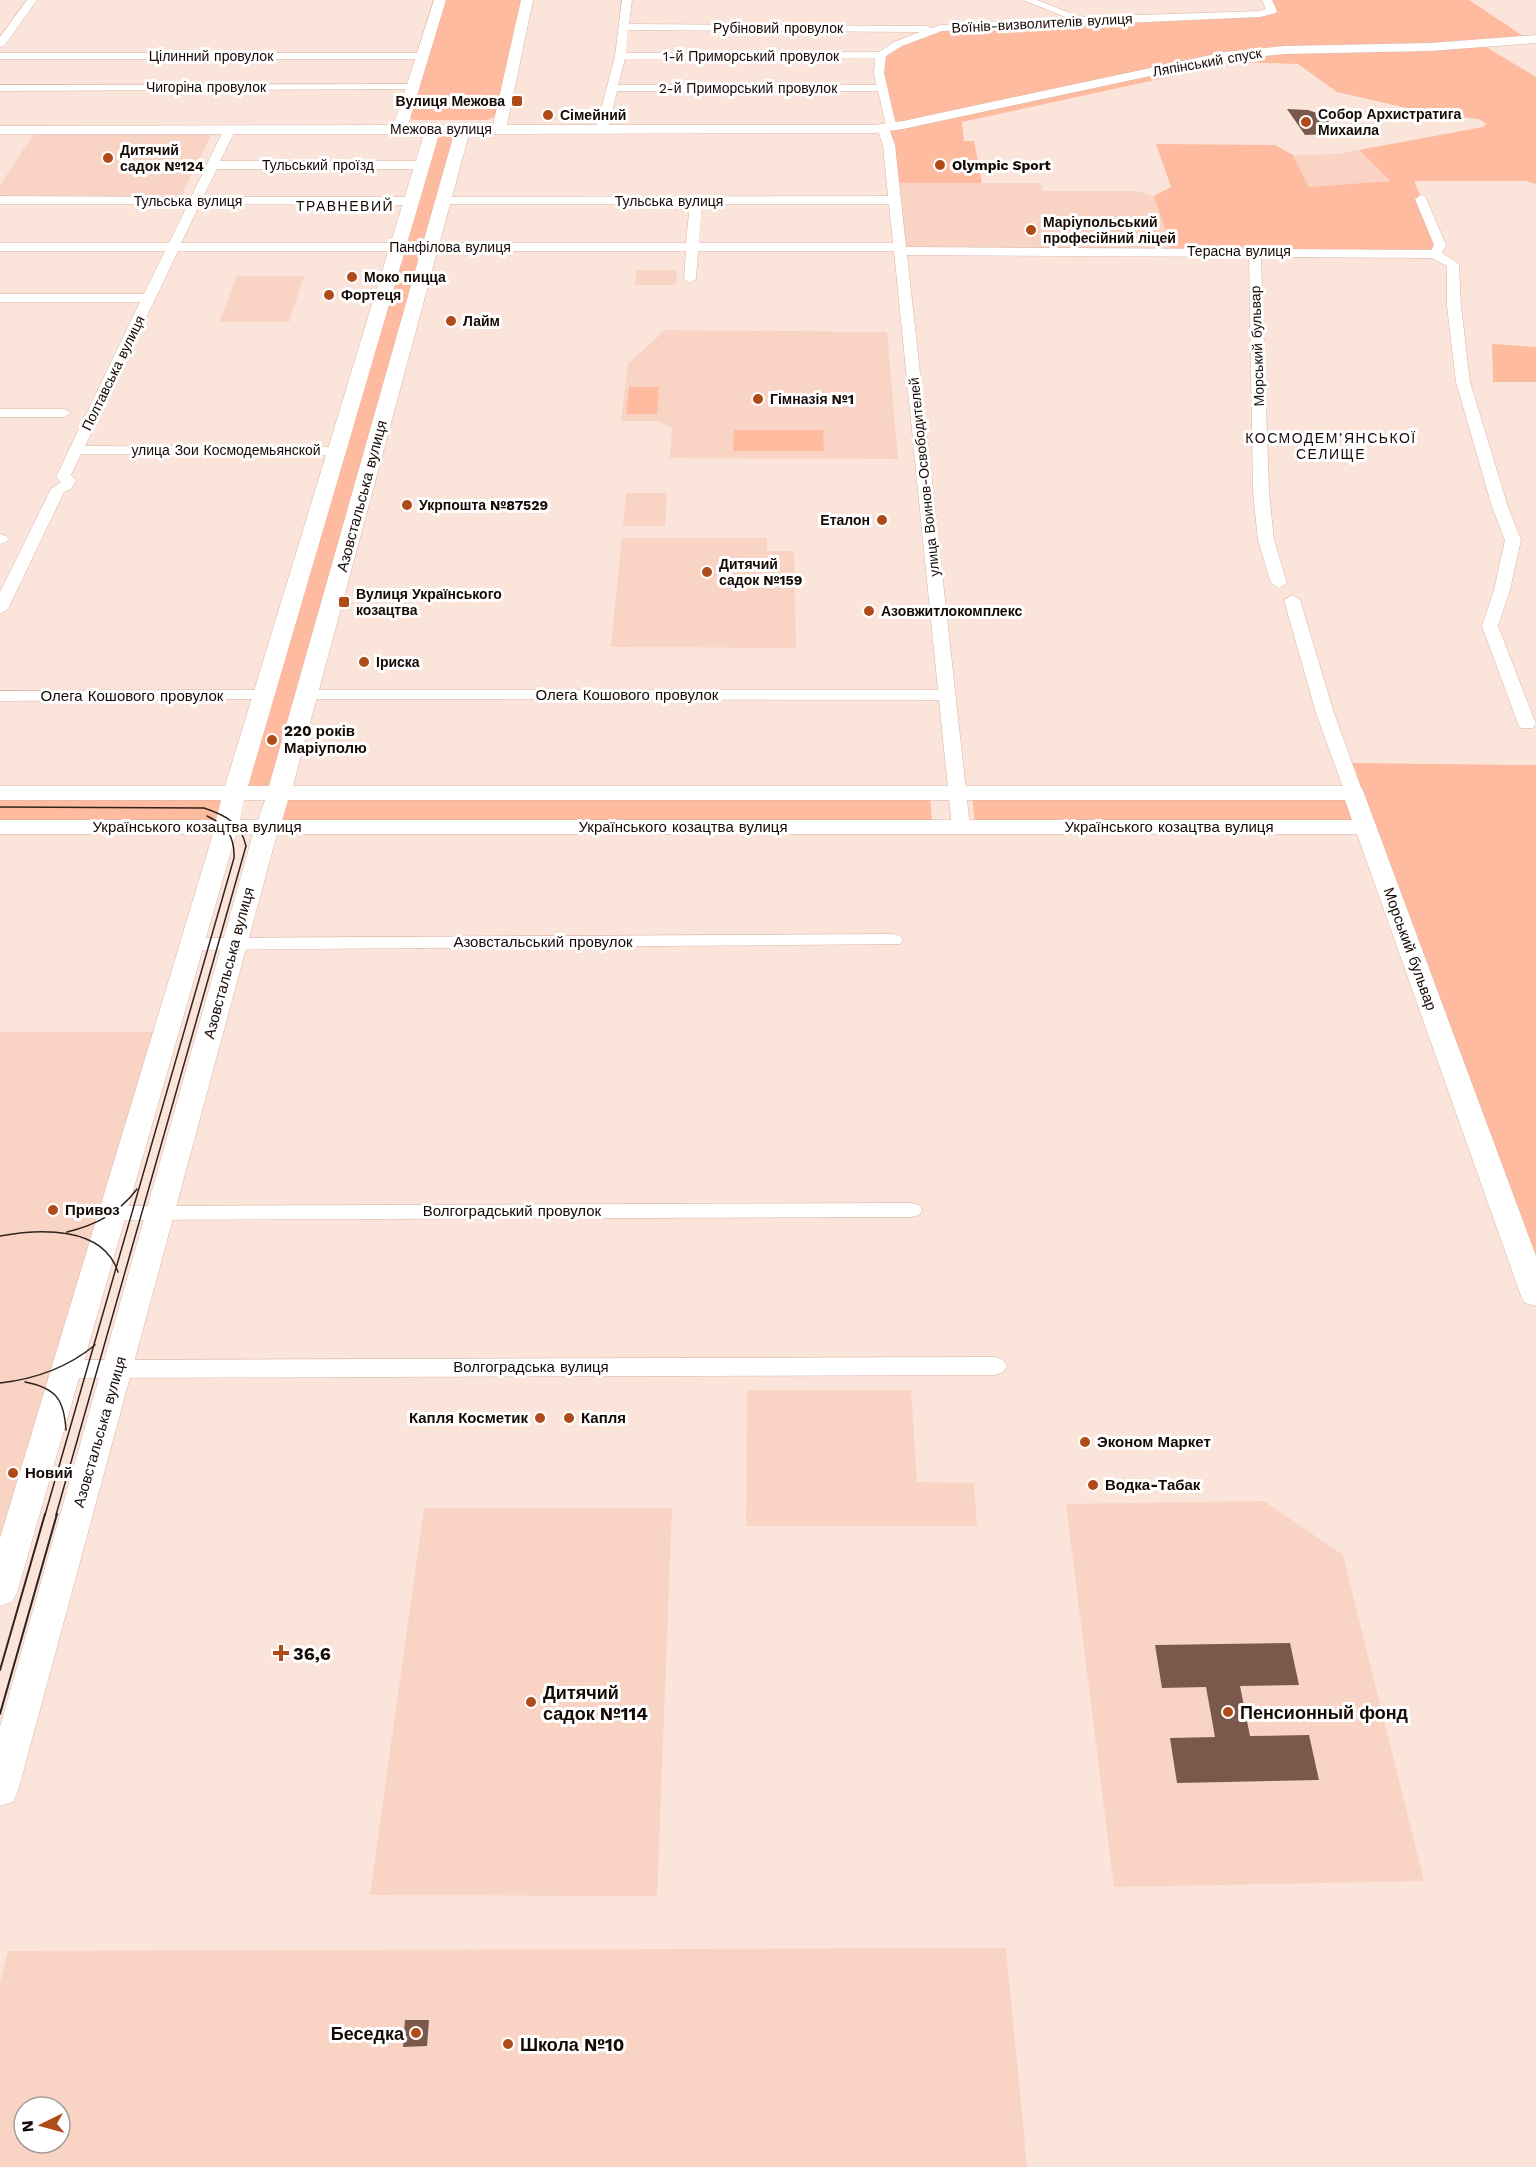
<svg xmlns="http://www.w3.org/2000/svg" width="1536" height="2167" viewBox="0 0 1536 2167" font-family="'Work Sans',sans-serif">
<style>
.built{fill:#f9d4c5;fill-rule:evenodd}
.green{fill:#ffbb9f}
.building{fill:#7a594c}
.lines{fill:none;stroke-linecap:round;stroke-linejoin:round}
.minor-casing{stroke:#dab5a5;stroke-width:1}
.tertiary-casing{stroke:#dab5a5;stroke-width:1}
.minor{fill:#fff;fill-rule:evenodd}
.tertiary{fill:#fff;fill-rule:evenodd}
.tram-far1{stroke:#30231e;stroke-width:1.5}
.tram{stroke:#30231e;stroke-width:2}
.poi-dot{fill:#af4b18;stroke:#fff;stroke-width:2}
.labels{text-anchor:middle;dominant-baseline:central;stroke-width:6;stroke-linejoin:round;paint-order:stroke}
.far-street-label{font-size:14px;fill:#160a06;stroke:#fff}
.far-poi-label{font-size:14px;font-weight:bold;fill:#160a06;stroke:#fff;text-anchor:start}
.far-neighbourhood-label{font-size:14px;letter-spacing:1.5px;fill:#160a06;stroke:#fff}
.street-label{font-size:15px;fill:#160a06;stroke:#fff}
.poi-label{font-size:15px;font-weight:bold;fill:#160a06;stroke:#fff;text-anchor:start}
.near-poi-label{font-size:18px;font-weight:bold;fill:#160a06;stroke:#fff;text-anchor:start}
</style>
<rect width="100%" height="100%" fill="#fbe4da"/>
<path class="built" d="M33,135h178l-31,63h-180v-13z
M1359,150l31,31 -81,6 -16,-32 44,-1z
M893,183h147l3,8h93l18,5 18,55h-272z
M637,270h40l-1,15h-41z
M237,276h67l-15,46h-70z
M665,330l222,2 11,127 -228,-1 2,-31 -16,-6h-35l7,-57z
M626,493h41l-2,33h-42z
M622,538h145v13h27l2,97 -185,-1z
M0,1032h158l-158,527z
M747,1390h164l6,92 57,1 3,43h-231z
M1264,1501l79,54 81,326 -310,6 -48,-383z
M424,1508h248l-15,388 -287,-1z
M1006,1948l21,219h-1027v-185l8,-31zM24,2107h36v36h-36z"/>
<path class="green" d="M442,0h82l-25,114 -11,6h-75l-6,-4z
M1267,0h202l60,40 -48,4 55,33v107l-10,-3h-112l29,69 -271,1 -18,-55 17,-9 -15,-43 119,1 18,10 16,32 81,-6 -31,-31 124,-23 3,-3 -7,-5 -37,-3 -105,-24 -39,-28 -60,-2 -276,60 2,19h10l8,42h-89l-12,-104 6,-29 44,-20 337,-17z
M435,136h24l-184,654h-35z
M1492,344l44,3v35h-43z
M629,387h30l-2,27h-31z
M734,430h89l1,21h-91z
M1349,763l187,2v499z
M0,796l228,1 -7,26h-221z
M930,796l2,28 -657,-1 11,-26z
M972,796h375l11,28h-383z"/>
<path class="building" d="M1287,109l21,1 21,7 -1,17 -23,1z
M1290,1643l9,42 -59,1 10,50 59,-1 10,45 -142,3 -7,-45 45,-1 -9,-50 -44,1 -7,-43z
M405,2020h24l-2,26 -24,1z"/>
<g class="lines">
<g class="minor-casing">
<path id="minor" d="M27,0h10l-33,46 -4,1v-10z
M622,0h10l-3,24 297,2 5,2 10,-3 127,-7 -45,-18h14l43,17 180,-6 6,-2 -4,-9h10l5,11 -1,2 -16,4 -318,14 -40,15 -16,10 -2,17 11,48 6,5 -6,3 -7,-3 7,19 11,102 344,2 5,-2 5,2 171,1 3,-5 -19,-46 6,-4 4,1 21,49 -4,8 17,11 2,42 9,76 38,125 13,33 -11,50 -12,36 38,98 -3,4h-12l-3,-4 -36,-98 12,-36 11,-50 -13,-33 -36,-125 -9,-76v-40l-15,-8 -171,-1 8,235 5,48 13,43 -8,5 -8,-5 -13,-43 -5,-48 -4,-235 -342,-2 63,572 -2,4h-14l-2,-4 -13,-127 -638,-1 -3,-4 3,-4 6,-1h631l-44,-439h-196l-2,28 -6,4 -6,-4 2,-28h-254l-6,-4 6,-4h254l4,-39h-250l-2,-3 6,-4 444,-1 -5,-51 -6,-17 2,-2 7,-1 -8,-34h-261l-9,38 -2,2h-8l-2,-2 19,-73zM628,30l292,2 -26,10 -15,10 -253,1zM875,58l-1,15 2,12h-258l7,-26zM702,204h187l4,39h-194z
M0,53h423l5,3 -5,3h-423z
M413,84l5,3 -1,2 -417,2v-6z
M230,126l6,3 -16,32h203l6,4 -6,4h-206l-14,28h209l6,4 -6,4 -212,-1 -19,39h217l6,4 -6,4h-220l-93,195 253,1 7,4 -7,4 -257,-1 -10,21 5,5 -5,9 -7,3 -56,117 -8,5v-22l51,-103 10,-7 -5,-5 84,-175h-140v-8h144l21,-43h-165v-8h169l19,-39h-188v-8l191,1 33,-68z
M0,409h64l7,4 -7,4h-64z
M0,534l6,2 3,3 -3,3 -6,2z
M1292,595l8,5 34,113 29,80 -3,4h-12l-3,-4 -29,-80 -32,-113z
M265,690l6,1 3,4 -3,4 -271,2v-10z
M893,934l7,2 3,4 -3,4 -708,6 -7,-2 -3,-4 3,-4 7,-2z
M911,1203l8,2 3,5 -3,5 -8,2 -798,3 -8,-2 -3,-5 3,-5 8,-2z
M995,1357l8,3 4,6 -4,6 -8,3 -928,3 -8,-3 -4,-6 4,-6 8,-3z"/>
</g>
<g class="tertiary-casing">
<path id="tertiary" d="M434,0h12l-38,125h85l28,-125h12l-26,125h367l29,-4 322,-69 60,-6 145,-3 106,-8v8l-106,8 -145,3 -60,6 -322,69 -29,4 -405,1 -176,652h1061l8,2 174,468v50l-11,-3 -4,-7 -164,-462h-1080l-259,957 -5,11 -13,4v-79l253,-893h-17l-219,759 -5,9 -12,4v-68l213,-704h-213v-14h216l5,-20h-221v-14h225l199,-652h-424v-8l394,-1zM439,134h15l-185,652h-21zM244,800h21l-7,20h-18zM288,800h1057l7,20h-1070z"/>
</g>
<use href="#minor" class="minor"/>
<use href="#tertiary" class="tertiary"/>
<path class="tram-far1" d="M0,807l204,1c21,7 37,15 42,38l-190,669
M67,1232c29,-7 52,-19 70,-43
M0,1236c38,-7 103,-11 118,36
M25,1382c31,6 39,17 41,48
M0,1383c36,-4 67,-15 95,-38
M45,1515l189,-657c1,-22 -8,-33 -27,-42"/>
<path class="tram" d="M0,1670l45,-156
M0,1714l57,-200"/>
</g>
<g class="poi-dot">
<rect x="511" y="95" width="12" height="12" rx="3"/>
<circle cx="548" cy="115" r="6"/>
<circle cx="1306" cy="122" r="6"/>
<circle cx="108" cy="158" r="6"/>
<circle cx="940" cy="165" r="6"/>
<circle cx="1031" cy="230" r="6"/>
<circle cx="352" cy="277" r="6"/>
<circle cx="329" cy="295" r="6"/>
<circle cx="451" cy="321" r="6"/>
<circle cx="758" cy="399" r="6"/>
<circle cx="407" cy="505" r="6"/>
<circle cx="882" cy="520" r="6"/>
<circle cx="707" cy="572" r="6"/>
<rect x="338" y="596" width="12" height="12" rx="3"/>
<circle cx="869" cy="611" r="6"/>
<circle cx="364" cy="662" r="6"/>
<circle cx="272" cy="740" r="6"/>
<circle cx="53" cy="1210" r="6"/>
<circle cx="540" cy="1418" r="6"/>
<circle cx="569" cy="1418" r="6"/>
<circle cx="1085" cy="1442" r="6"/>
<circle cx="13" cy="1473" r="6"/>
<circle cx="1093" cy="1485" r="6"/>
<path d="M278 1644h6v6h6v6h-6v6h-6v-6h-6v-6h6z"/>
<circle cx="531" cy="1702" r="6"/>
<circle cx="1228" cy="1712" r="6"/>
<circle cx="416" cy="2033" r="6"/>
<circle cx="508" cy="2044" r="6"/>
</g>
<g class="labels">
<g class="far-street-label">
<text transform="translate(1042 23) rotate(-3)">Воїнів-визволителів вулиця</text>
<text x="778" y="28">Рубіновий провулок</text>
<text x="211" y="56">Цілинний провулок</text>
<text x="751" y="56">1-й Приморський провулок</text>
<text transform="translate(1207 62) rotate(-10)">Ляпінський спуск</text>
<text x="206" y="87">Чигоріна провулок</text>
<text x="748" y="88">2-й Приморський провулок</text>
<text x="441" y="129">Межова вулиця</text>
<text x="318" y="165">Тульський проїзд</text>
<text x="188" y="201">Тульська вулиця</text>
<text x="669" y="201">Тульська вулиця</text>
<text x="450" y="247">Панфілова вулиця</text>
<text x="1239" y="251">Терасна вулиця</text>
<text transform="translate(1257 346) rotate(-92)">Морський бульвар</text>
<text transform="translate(113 373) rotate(-64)">Полтавська вулиця</text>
<text x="226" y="450">улица Зои Космодемьянской</text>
<text transform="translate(924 477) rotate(-96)">улица Воинов-Освободителей</text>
</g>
<g class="far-poi-label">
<text x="505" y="101" text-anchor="end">Вулиця Межова</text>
<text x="1318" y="114">Собор Архистратига<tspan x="1318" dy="16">Михаила</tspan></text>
<text x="560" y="115">Сімейний</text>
<text x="120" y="150">Дитячий<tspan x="120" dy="16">садок №124</tspan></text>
<text x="952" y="165">Olympic Sport</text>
<text x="1043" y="222">Маріупольський<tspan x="1043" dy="16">професійний ліцей</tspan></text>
<text x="364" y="277">Моко пицца</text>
<text x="341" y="295">Фортеця</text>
<text x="463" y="321">Лайм</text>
<text x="770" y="399">Гімназія №1</text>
<text x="419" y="505">Укрпошта №87529</text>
<text x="870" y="520" text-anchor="end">Еталон</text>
<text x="719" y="564">Дитячий<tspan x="719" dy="16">садок №159</tspan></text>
<text x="356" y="594">Вулиця Українського<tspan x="356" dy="16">козацтва</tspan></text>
<text x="881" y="611">Азовжитлокомплекс</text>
<text x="376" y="662">Іриска</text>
</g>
<g class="far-neighbourhood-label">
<text x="345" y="206">ТРАВНЕВИЙ</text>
<text x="1331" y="438">КОСМОДЕМ’ЯНСЬКОЇ<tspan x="1331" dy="16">СЕЛИЩЕ</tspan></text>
</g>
<g class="street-label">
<text transform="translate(362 496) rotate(-75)">Азовстальська вулиця</text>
<text x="627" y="695">Олега Кошового провулок</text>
<text x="132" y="696">Олега Кошового провулок</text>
<text x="197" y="827">Українського козацтва вулиця</text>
<text x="683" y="827">Українського козацтва вулиця</text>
<text x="1169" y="827">Українського козацтва вулиця</text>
<text x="543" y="942">Азовстальський провулок</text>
<text transform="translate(1410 949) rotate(70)">Морський бульвар</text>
<text transform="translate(229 963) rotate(-75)">Азовстальська вулиця</text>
<text x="512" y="1211">Волгоградський провулок</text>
<text x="531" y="1367">Волгоградська вулиця</text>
<text transform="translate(100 1432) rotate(-74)">Азовстальська вулиця</text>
</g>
<g class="poi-label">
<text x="284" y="731">220 років<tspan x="284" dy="17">Маріуполю</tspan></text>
<text x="65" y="1210">Привоз</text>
<text x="528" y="1418" text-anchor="end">Капля Косметик</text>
<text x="581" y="1418">Капля</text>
<text x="1097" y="1442">Эконом Маркет</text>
<text x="25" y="1473">Новий</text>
<text x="1105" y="1485">Водка-Табак</text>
</g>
<g class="near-poi-label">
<text x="293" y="1653">36,6</text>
<text x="543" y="1692">Дитячий<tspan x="543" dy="21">садок №114</tspan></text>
<text x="1240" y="1712">Пенсионный фонд</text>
<text x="404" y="2033" text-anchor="end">Беседка</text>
<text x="520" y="2044">Школа №10</text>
</g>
</g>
<g transform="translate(42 2125) rotate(265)"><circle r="28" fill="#ffffff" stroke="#a29d9b" stroke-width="1.5"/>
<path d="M0-4.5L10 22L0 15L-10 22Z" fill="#af4b18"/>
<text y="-9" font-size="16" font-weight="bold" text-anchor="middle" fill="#160a06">N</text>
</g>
</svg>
